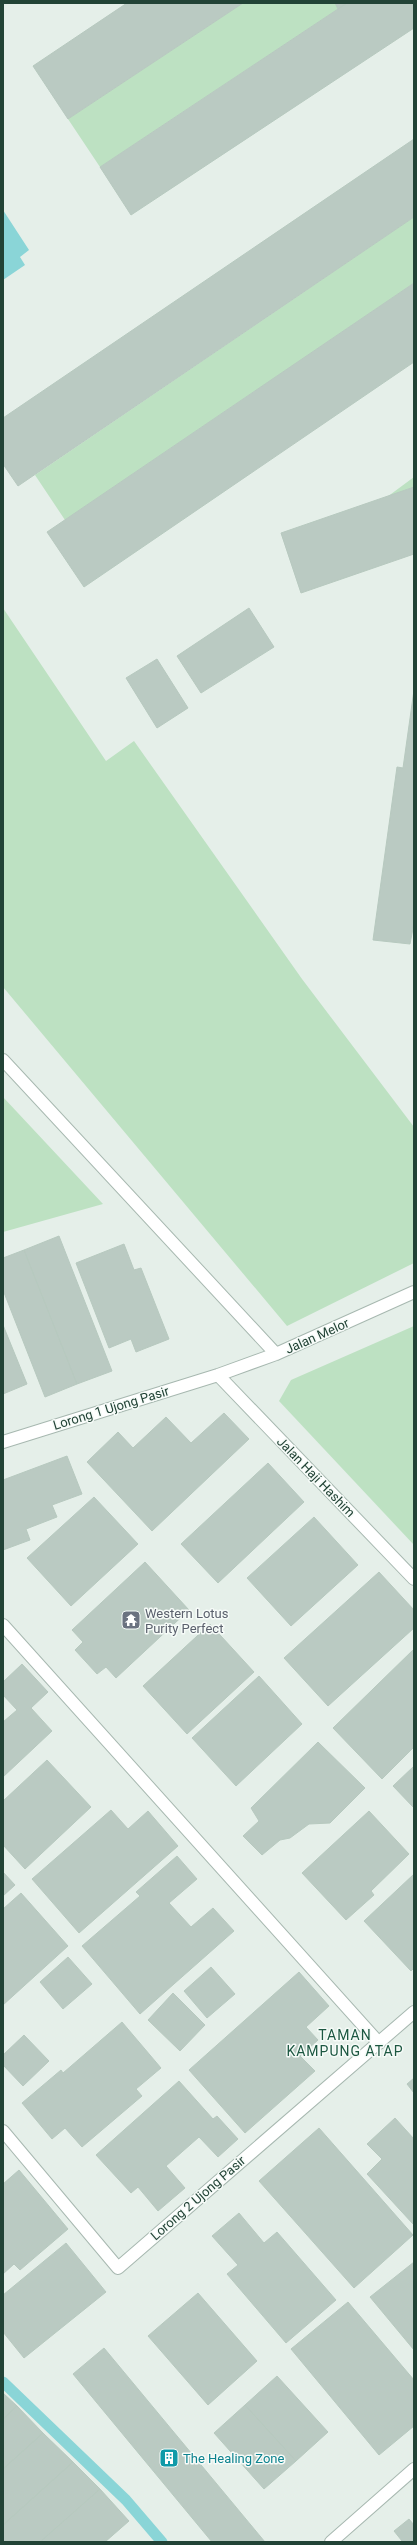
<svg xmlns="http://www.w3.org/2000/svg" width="417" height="2545" viewBox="0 0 417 2545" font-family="Roboto,sans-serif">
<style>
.green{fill:#bde1c2}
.water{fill:#8ad5d7}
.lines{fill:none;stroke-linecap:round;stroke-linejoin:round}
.stream{stroke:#8ad5d7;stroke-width:11}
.building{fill:#bacac2;stroke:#b7c9bf}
.minor-casing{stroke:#a7b8b0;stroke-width:14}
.minor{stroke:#fff;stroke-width:12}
.labels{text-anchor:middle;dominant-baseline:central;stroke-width:3;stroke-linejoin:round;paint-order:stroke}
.street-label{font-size:13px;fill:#224336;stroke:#f6fbf8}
.worship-label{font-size:13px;fill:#5b616d;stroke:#f6fbf8;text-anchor:start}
.culture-label{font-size:13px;fill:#0d838f;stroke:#f6fbf8;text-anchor:start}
.neighbourhood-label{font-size:14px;letter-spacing:1px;fill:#1c5741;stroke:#f6fbf8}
</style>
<rect width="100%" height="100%" fill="#e5efe9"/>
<path class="green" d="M243,3h92l3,6 -238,158 -32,-48z
M414,217v66l-349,237 -30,-45z
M414,477v10l-27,10z
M3,608l103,153 28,-20 168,238 112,148v136l-127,63 -284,-339z
M3,1097l100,107 -100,28z
M414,1326v219l-135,-144 12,-21z"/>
<path class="water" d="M3,210l26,40 -9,7 5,8 -22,15z"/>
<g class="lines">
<path class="stream" d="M3,2382l123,118 36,42"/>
</g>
<path class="building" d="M127,3h116l-175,116 -35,-53z
M335,3h12l-9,6z
M347,3h67v25l-283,187 -31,-48z
M414,139v78l-396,269 -15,-22v-46z
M414,283v79l-330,225 -37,-55z
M414,487v67l-113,39 -20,-60z
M249,608l25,39 -73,46 -24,-37z
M157,659l31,49 -31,20 -31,-50z
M414,690v233l-4,21 -37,-4 24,-173 6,1z
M59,1236l53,135 -35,13 -53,-134z
M124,1244l10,26 7,-2 28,71 -33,13 -5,-13 -22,9 -33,-85z
M24,1250l53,134 -32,13 -42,-107v-32z
M3,1325l24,59 -24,10z
M224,1413l25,26 -97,92 -65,-69 31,-30 15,16 33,-31 25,26z
M67,1456l15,38 -30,11 5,12 -31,12 4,11 -27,10v-70z
M268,1463l36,39 -86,81 -37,-39z
M94,1497l44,47 -67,62 -44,-48z
M314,1517l44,48 -67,61 -44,-48z
M145,1562l44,48 -73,68 -10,-11 -9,7 -22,-24 8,-8 -11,-12z
M379,1572l35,38v18l-86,78 -44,-48z
M210,1624l44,48 -67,62 -44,-48z
M414,1649v98l-32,32 -49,-51z
M22,1664l26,28 -17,16 21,23 -49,46v-55l14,-12 -14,-15v-13z
M259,1676l43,48 -66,62 -44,-48z
M318,1742l47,46 -35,35 -21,1 -19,14 -10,2 -18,15 -19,-19 16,-15 -8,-13z
M47,1760l44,47 -66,62 -22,-24v-44z
M414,1766v42l-21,-22z
M111,1810l17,19 20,-18 30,35 -99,87 -47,-54z
M369,1811l40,43 -38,37 3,4 -28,25 -44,-47z
M177,1856l20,23 -28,24 22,24 22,-19 21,23 -94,83 -58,-68 58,-50 -4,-4z
M3,1872l12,13 -12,11z
M414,1874v94l-3,3 -47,-50z
M21,1893l47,53 -65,59v-96z
M68,1957l24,27 -29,25 -23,-27z
M211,1967l24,27 -28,24 -23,-27z
M299,1972l30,34 -23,21 12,13 -18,16 15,15 -70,62 -56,-63z
M173,1993l32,32 -25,26 -32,-31z
M122,2022l39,46 -25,21 6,7 -60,51 -17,-19 -13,11 -30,-36 39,-33 2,3z
M24,2035l25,26 -26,25 -20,-21v-10z
M414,2078v15l-7,-9z
M179,2081l34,38 4,-3 21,23 -20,18 -19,-20 -33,29 19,22 -27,23 -20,-24 -7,6 -35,-38z
M395,2118l19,21 -1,85 -46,-50 15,-15 -15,-15z
M319,2128l94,107 -59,53 -95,-107z
M19,2170l49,59 -48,41 -6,-6 -11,10v-90z
M239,2213l25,30 13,-11 59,68 -50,43 -59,-69 11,-9 -26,-29z
M66,2243l40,49 -82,66 -21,-26v-37z
M414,2262v88l-44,-53z
M198,2293l59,68 -49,44 -60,-69z
M348,2302l66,78v46l-35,29 -88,-106z
M104,2348l161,194h-53l-139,-168z
M277,2376l51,56 -32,29 -51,-56z
M3,2393l14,13 -14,13z
M245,2405l51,56 -32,28 -50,-56z
M17,2406l26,27 -40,36v-50z
M43,2433l30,29 -70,63v-56z
M73,2462l27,27 -60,53h-37v-17z
M100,2489l29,32 -24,21h-65z
M409,2519l5,6v17h-14l2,-1 -8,-10z"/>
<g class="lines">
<g class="minor-casing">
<path id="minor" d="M3,1060l273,294
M218,1375l196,204
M3,1442l215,-67 58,-21 138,-62
M3,1625l376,418
M3,2131l115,137 296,-256
M331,2542l83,-73"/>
</g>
<use href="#minor" class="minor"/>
</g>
<defs>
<g id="temple-square" transform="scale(1)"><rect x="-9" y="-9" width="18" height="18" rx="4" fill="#6b7280" stroke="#f6fbf8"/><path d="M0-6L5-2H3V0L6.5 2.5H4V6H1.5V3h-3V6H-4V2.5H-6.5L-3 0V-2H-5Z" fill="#fff"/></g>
<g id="building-square" transform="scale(1)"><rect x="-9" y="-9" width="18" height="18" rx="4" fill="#0f9aa8" stroke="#f6fbf8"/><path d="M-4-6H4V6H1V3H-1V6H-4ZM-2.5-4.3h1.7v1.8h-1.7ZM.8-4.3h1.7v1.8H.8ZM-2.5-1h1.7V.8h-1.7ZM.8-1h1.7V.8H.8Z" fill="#fff"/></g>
</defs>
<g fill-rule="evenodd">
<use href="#temple-square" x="131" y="1620"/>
<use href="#building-square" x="169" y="2458"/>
</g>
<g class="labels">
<g class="street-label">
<text transform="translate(317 1336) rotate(-24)">Jalan Melor</text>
<text transform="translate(111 1408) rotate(-17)">Lorong 1 Ujong Pasir</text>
<text transform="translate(316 1477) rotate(46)">Jalan Haji Hashim</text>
<text transform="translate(198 2198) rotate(-41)">Lorong 2 Ujong Pasir</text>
</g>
<g class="worship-label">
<text x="145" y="1613">Western Lotus<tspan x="145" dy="15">Purity Perfect</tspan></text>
</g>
<g class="culture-label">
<text x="183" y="2458">The Healing Zone</text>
</g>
<g class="neighbourhood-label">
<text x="345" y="2035">TAMAN<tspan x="345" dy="16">KAMPUNG ATAP</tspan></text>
</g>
</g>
<rect width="417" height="2545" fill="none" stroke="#224336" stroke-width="8"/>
</svg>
